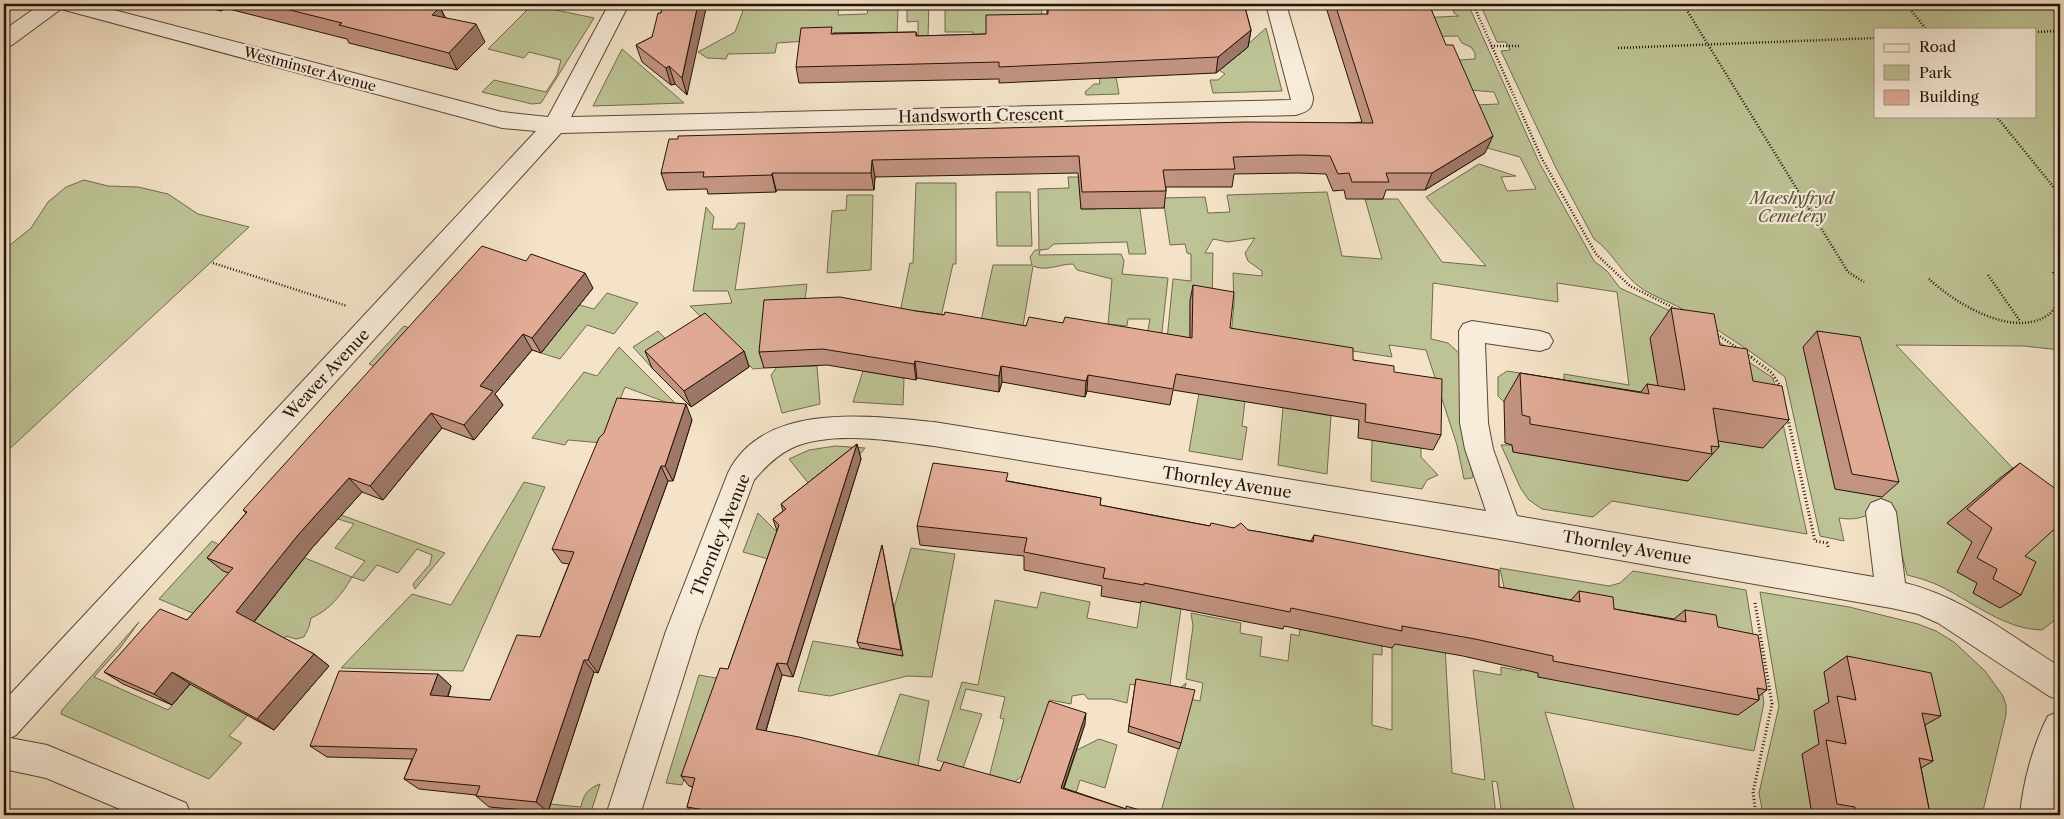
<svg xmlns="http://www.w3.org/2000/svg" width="2064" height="819" viewBox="0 0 2064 819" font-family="'Libre Caslon Text',serif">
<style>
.green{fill:#bdc395;stroke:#706b4f;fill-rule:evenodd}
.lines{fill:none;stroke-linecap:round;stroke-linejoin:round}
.minor-casing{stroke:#574739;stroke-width:2}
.path-far1{stroke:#231309;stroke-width:2.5;stroke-dasharray:1 2;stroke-linecap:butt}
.path{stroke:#231309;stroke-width:3;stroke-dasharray:1 2.5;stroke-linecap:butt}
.minor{fill:#f8eddb;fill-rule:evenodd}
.wall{fill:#c29381;stroke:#231309}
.shaded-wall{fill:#9e7869;stroke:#231309}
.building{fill:#e1ab96;stroke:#231309}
.labels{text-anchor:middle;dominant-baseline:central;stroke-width:4.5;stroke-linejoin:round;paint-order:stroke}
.far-street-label{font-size:14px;fill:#231309;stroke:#f8eddb}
.street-label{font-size:16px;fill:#231309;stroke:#f8eddb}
.park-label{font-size:16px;font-style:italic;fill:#59513a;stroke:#f8eddb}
</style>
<rect width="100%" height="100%" fill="#f4e3c8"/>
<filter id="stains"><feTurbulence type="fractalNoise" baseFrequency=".004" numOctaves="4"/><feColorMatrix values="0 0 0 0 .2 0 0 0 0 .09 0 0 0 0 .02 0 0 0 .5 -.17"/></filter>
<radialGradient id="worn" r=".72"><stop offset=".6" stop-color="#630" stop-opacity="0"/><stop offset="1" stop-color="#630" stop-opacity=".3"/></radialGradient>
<path class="green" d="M782,4h57l-1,11 29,-1 2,-10h22l7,5 -1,26 -120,8 -2,10 -47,1 -2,5 -19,-1 -9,-6 37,-20 9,-24h37z
M907,4h22l-1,34h-10v-17l-11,1z
M945,4h96l4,43 -71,6 -1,-21h-28z
M1394,4h74l71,158 55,99 13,10 13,17 57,26 96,64 34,156 -195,-33 -19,16 -51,-8 -13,-9 -8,-11 -20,-44h11l1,7 175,29 -151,-74 -33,-5 -6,-6v-19l9,-6 57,9v-6l65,11 -12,-93 -60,-9 1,19 -125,-19 -2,56 17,4 12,11c1,42 0,81 13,121l-1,3 -8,1 -7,-34 -31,-95 -37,-5 3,12 -104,-16 -57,-5 3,-32 -1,-31 29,3v-5l-14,-10 -3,-8 10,-15 -27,4 -15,-3 -8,14h8l-1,54 -22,-1v33l-24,11 7,-71 18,2v-27l-4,-1 -2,-9 -15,1 -7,-47 42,-1 3,16 22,-1 -3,-17 100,-3 15,64 40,3 -17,-60h33l44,63 44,4 -60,-69 53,-33 37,12 -15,1 6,14 29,-2 -16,-32 -98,-27 54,-25 23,-1 -5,-12 -25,-2 -10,-30 16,-1v-6l-4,-6 -9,-4 -4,-7 -53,1 -7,-18 61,-3 -5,-3 -2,-6 -56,2z
M1480,4h580v346l-36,-4 -128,-1 164,173v98l-18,14c-37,-1 -67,-26 -98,-42 -12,-6 -24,-10 -37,-13l-17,-69c-21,7 -29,16 -51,12l5,23 -24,-5 -35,-159c-33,-25 -67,-48 -103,-68 -13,-8 -28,-12 -41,-21 -19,-13 -28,-36 -47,-49l-38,-71 -55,-117 9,-1 -4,-8h-9zM1875,29h160v87h-160z
M532,5l62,13 -53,85 -9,1 -50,-12 12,-12 52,12 11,-17 4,-15 -32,-8 -5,6 -36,-9z
M1266,28l16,63 -69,2 -3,-13h8l7,-6 -6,-4z
M622,49l62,54 -91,3z
M1099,77h17l3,17 -33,1 -1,-3 9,-8h6z
M1068,177h11l2,32h14l43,-15 8,60h-17l-2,-12 -73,2 -6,5 -8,1 -1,5 82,-1 3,7 -2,13 46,4 -8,71 -15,-3 5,-27h-22l-1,7 -19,-2 4,-45 -35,-9 -4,-6c-14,0 -27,8 -40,2l-12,72 -46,11 18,-84h39l-2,-8 5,-7h4l-1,-61 31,-1z
M84,180l24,6 30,1 30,7 30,20 51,13 -245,227v-204l27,-22 17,-26 18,-15z
M916,183h40v81h-3l-15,66 -41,-3 13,-64h3z
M996,192h34l2,54h-35z
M847,195h26l-2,75 -44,3 5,-62 14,-1z
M706,207l8,10 -2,12h23l3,-6h7l-10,67 72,-6 -4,31 -34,1 -5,52 -11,1 -63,-63 42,-3 -4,-12h-35z
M607,293l31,10 -24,31 -27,-9 -27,34 -19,-6 35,-49 18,5z
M404,326l22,7 -35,40 -22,-9z
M658,331l31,32 -37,5 -19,-21z
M619,347l60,60 -54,-20 -22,56 -35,-3 -3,5 -33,-7 52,-66 13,4z
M817,366l3,38 -38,9 -11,-38 6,-8z
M863,371l41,7 -1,27 -50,-3z
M1199,393l46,8 -3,25 5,1 -5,33 -53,-9z
M1283,407l48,9 -4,58 -49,-9z
M1372,440l49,8v9l17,18 -11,5 -5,9 -51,-8z
M835,446l30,2 -19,23 -29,23 -28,-35 20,-9z
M524,482l21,5 -82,184 -122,-3 71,-74 39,11z
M758,513l20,20 19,34 -54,-15z
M341,515l104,38 -30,36 -2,-5 17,-20 2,-9 -15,-6 -19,24 -21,-8 -13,16 -12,-4c-9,16 -23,34 -41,41l-2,9 -5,10 -8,2 -10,-3 -10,12 -117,-49 53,-58c26,11 32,49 61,57l27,-42 52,21 13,-16 -30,-13 19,-24 -16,-5z
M911,548l44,6 -23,123 -25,-1 -77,20 -32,-5 15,-50 90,15 -9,-48z
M1500,568l109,18 11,-3 13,-12 113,19 18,113 -10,48 -209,-39 31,103h-74l-5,-33 -5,-1 4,34h-336l25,-90 -6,-36 7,-6 -3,15 17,3 3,-18 -17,-4 7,-53 -2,-13 50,10 -1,10 22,4 -2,19 28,5 3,-27 8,2 1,-7 82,13v13l-9,-1 -1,71 20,5v-87l52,-14 8,144 33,7 -12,-110 28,5v-8l20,4z
M1041,592l49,10 -3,16 50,10 4,-27 40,8 -12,83 -39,-8 -3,19 -16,-4h-23l-4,-5 -12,2 -1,8 -21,-4 -27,75 -11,9 -23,-7 15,-58 -4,-1 5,-21 -39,-8 -6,20 22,5 -19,54 -26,-8 25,-78 16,3 17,-85 42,8z
M1760,592l89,15 69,17 18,7 18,11 31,29 18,25 3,9v10l-24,100h-219l-4,-22 20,-87z
M139,622l-19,26 -26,29 74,33 23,-27 57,32 -19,21 13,7 -33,36 -148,-65 1,-4z
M699,675l28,5 -26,49 -19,56 -16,-2z
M900,694l29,7 -11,65 -40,-10z
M1099,739l18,6 -12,43 -25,-8 -4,13 -31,-11 12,-22z
M600,784l-10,31h-71l2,-6 26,3 3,-8 31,3c2,-13 8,-19 19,-23z"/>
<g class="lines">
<g class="minor-casing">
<path id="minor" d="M41,4h50l411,108 46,5 61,-113h20l-58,113 720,-17 -25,-96h20l27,93c0,12 -6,15 -17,18l-735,18 -545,602 -6,3 37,7 139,58 5,12h-57l-88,-37 -42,-9v-68l532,-570 -34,-3 -441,-119 -49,36 -8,2v-17z
M1472,321l68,10 9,3 4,7 -4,7 -9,3 -55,-8 3,80 5,26 24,67 357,61 -8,-65 5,-9 10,-4 10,4 5,9 9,71c58,14 106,53 155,84v33l-11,-4 -111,-73 -20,-9 -27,-6 -385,-68 -572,-94c-42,-5 -102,-16 -142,2 -15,7 -27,19 -38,32l-56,151 -58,184h-34l60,-184 62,-158c35,-72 142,-57 206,-51l552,89 -21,-62 -5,-26 -1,-92 4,-7z
M2060,711v69l-6,35h-34c3,-33 13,-70 28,-99z"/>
</g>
<path class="path-far1" d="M1473,4l69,155 54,95 34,32 50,25
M1683,4l165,268 16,10
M1906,4l20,25
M2035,32l25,-1
M1491,46h28
M1618,48l257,-10
M1996,116l64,79
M213,263l134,43
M2053,272l6,11 1,8
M1988,275l32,46
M1929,279c26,24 83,60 119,36 5,-3 8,-10 12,-15
M1715,333l24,16
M1746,354l7,4"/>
<path class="path" d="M1751,357l21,16 9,15
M1788,419l27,122 12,2 2,6
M1755,603l17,101 -19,88 3,23"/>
<use href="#minor" class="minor"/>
</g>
<path class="wall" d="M191,4h235l14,3 5,10 40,25 -28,28 -108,-27 -2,-4 -122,-31 -4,3z
M663,4l24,91 -12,-11 -4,1 -29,-23 -6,-17 16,-8 9,-24z
M1047,4h197l7,26 -3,17 -32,26 -217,10v-4l-200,4 -3,-16 37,-34 83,-1 1,4 69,-2 61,-20z
M1325,4h104l56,149 -60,37h-39l-3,9h-37l-2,-9 -11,1 -7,-17 -29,-1 -63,1 -2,13h-66v4l-2,17 -83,1 -3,-36 -203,4 -1,13h-98v2l-68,2 -1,-5 -40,1 -6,-17 701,-51z
M1193,285l37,43 123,32 41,12 47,63 -8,15 -75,-12 1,-18 -186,-30 -3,15 -83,-14 -2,6 -83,-15 -3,10 -82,-14 -1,2 -89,-15 -63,3 -5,-16 157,-41 110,15 37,-3 127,15v-37z
M593,288l-52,65 -9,-3 -37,44 8,11 -29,35 -32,-12 -59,72 -21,-8 -50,56 -58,74 60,32 15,12 -55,64 -84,-46 -18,21 -49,-21 -19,-12 83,-52 42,-47 -6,-2 -16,-13 39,-45 -3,-3z
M1671,308l49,37 33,36 36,39 -26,28 -45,-7 1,6 -31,34 -175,-29 -1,-7 -7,-2 -1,-42 16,-28 121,19 6,-8 11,2 -8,-48z
M1817,331l82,151 -17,15 -47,-8 -32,-142z
M645,351h99l5,16 -58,40 -39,-39z
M692,420l-19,61h-5l-70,192 -4,-1 -46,140 -59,-5 -13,-11v-1l-57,-6 -15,-10 8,-20 -85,-2 -17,-11 128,-72 13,12 -3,11 42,3 50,-63 29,-73 -7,-1 -10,-14z
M857,444l4,15 -68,218 -11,-2 -16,56 174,40 80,12 65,-59 -21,64 62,21 31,6h-464l-6,-8 6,-20 -4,-1 -8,-10 47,-107 49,-138 -4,-12 10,-8 -2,-7z
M2020,463l5,93 -4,39 -21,13 -27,-15 4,-10 -20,-11 15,-30 -25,-19 53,-45z
M1008,481l93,17 -1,7 110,21 24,2 14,2 63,11 3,-6 185,52 72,13 8,-9 35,18 60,10 11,-9 33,17 49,63 -8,6v4l-21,15 -200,-38v-4l-75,-17 -68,-12 -3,4 -108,-22 -1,3 -142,-28v2l-40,-7 1,-10 -78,-16v-14l-104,-11 -3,-19z
M882,545l21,111 -43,-8 -3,-6z
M1847,656l94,60 -16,9 8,36 -12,7 9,46 -3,1h-115l-10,-61 17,-10 -5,-33 15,-9 -5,-30z
M1136,679l45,64 -2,6 -51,-17z"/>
<path class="shaded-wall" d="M216,4h6l3,4 -4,3z
M698,4h9l-20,91 -5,-17z
M440,7l8,18 -16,-10z
M476,24l9,18 -28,28 -8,-17z
M1251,30l-3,17 -32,26 2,-16z
M669,66l6,18 -4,1 -5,-17z
M1493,136l-8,17 -60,37 7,-17z
M872,160l3,17 -1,13 -3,-17z
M772,173l4,17v2l-4,-17z
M585,273l8,15 -52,65 -9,-15z
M523,334l9,16 -37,44 8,11 -29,35 -10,-15 16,-39z
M744,351l5,16 -58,40 -7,-16z
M915,361l2,17 -1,2 -2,-16z
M1001,366l1,16 -3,10v-16z
M1088,375l-1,16 -2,6 1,-16z
M686,404l6,16 -19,61 -8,-15z
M431,413l11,15 -59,72 -13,-14z
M857,444l4,15 -68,218 -6,-13z
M661,466l7,15 -70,192 -10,-13z
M349,478l13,14 -50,56 -60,76 -16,-12 62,-77z
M314,654l15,12 -55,64 -17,-11z
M584,660l10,12 -46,140 -12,-10z
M777,663l5,12 -19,65 -7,-11z
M172,672l18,12 -18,21 -18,-11z
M438,674l13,12 -7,21 -14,-12z
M1086,713l-1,11 -25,74 1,-10z"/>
<path class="building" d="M266,4h160l14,3 -8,8 44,9 -27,29 -110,-28 3,-2z
M663,4h35l-16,74 -13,-12 -3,2 -30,-23 16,-8 6,-24h3z
M1048,4h196l7,26 -33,27 -219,10v-5l-203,5 5,-39 31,-1 -1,7 85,-2v4l70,-2v-19l62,-1z
M1335,4h94l17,41h7l40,91 -61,37h-46l3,9h-37l-3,-9 -11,1 -8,-18 -28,-1 -69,2 2,12 -72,1 3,21 -84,1 -3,-36 -207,4 -1,13h-99v2l-69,2 1,-5 -43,1 8,-34h9v-3l568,-14 127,1z
M482,246l44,15 5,-7 54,19 -53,65 -9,-4 -43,52 13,5 -29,34 -33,-12 -61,73 -21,-8 -51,57 -62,77 78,42 -57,65 -85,-47 -18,22 -50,-22 56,-63 27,11 46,-52 -26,-10 40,-46 -4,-2z
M1193,285l41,7 -4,36 123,20v12l41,6v6l48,7 -1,56 -76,-13 1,-18 -190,-30 -3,15 -85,-14 -2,6 -85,-15 -2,10 -84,-15 -1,3 -91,-15 -64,3 5,-52 76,-3 76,14 28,4 1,-3 81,14 3,-9 34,6 2,-6 127,21z
M1671,308l43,6 6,31 27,4 6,32 29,5 7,34 -76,-12 6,39 -8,-1 1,8 -182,-30v-7l-8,-2 -2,-42 129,21 -2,-10 38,6z
M705,313l39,38 -60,40 -39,-40z
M1817,331l43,6 39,145 -47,-8z
M617,398l69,6 -21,62h-4l-73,194h-4l-48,142 -60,-6 4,-10 -76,-7 13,-30 -107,-3 29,-75 99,3 -8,21 60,5 27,-65 23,2 34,-85 -22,-3 47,-111 5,-5z
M857,444l-70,220 -10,-1 -21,66 43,8 141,34 4,-9 76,21 29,-82 37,12 -25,75 65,21v-3l31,9h-423l-47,-8 8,-29 -14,-2 39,-108 8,1 51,-144 -6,-6 13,-10 -5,-5z
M933,463l75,10 -2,8 95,17 -1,7 56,11 54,10 1,-3 23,5 7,-5 7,7 13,2 52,10 1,-7 185,35v17l81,15 -1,-11 34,6 1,12 72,13 -1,-12 31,5 2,12 40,8 9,55 -10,-2 2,12 -206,-39v-5l-78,-17 -73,-13v5l-111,-23 -1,4 -146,-29v2l-41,-7 2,-10 -81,-16 3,-14 -110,-12z
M2020,463l40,29v32l-35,32 11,6 -15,33 -28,-16 4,-10 -20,-11 15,-30 -25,-19z
M882,545l19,105 -44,-8z
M1847,656l84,17 10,43 -19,-3 11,48 -14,-3 11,56 -16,-4 1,5h-59l-1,-8 -18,-3 -11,-64 20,4 -9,-48 19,4z
M1136,679l59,11 -14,53 -52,-17z"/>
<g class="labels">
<g class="far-street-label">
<text transform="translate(310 69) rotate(15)">Westminster Avenue</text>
</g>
<g class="street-label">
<text transform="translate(981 115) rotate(-1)">Handsworth Crescent</text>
<text transform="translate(326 374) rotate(-47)">Weaver Avenue</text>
<text transform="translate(1227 482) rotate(9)">Thornley Avenue</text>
<text transform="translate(720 535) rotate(-68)">Thornley Avenue</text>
<text transform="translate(1627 547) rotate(10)">Thornley Avenue</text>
</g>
<g class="park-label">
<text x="1792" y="198">Maeshyfryd<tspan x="1792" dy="18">Cemetery</tspan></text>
</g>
</g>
<rect width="2064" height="819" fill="none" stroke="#f4e3c8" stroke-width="20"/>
<rect x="5" y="5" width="2054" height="809" fill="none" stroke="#231309" stroke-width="2.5"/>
<rect x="10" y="10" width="2044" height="799" fill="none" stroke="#231309"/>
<rect x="1874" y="28" width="162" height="90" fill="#f8eddb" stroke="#a39687"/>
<rect x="1884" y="44" width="25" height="8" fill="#f8eddb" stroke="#a39687"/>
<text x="1919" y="52" font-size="15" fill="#231309">Road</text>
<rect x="1884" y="65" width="25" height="15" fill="#bdc395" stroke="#a39687"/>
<text x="1919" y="78" font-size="15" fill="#231309">Park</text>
<rect x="1884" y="90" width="25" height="15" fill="#e1ab96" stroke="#a39687"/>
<text x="1919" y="102" font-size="15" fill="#231309">Building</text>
<rect width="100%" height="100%" filter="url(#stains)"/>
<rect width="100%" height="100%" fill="url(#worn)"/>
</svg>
